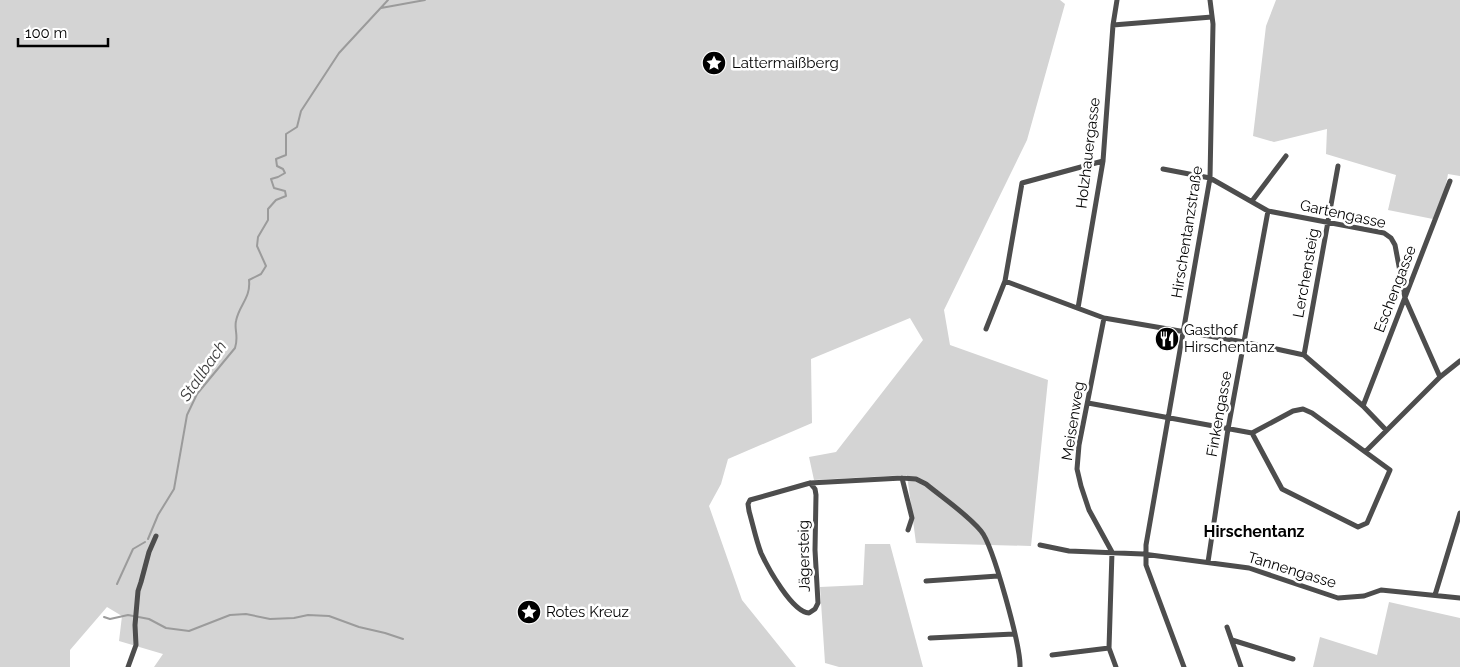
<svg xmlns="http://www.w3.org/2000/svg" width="1460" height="667" viewBox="0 0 1460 667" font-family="Raleway,sans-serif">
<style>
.green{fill:#d4d4d4}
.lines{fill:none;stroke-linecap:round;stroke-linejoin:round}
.stream{stroke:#9b9b9b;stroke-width:2}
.minor{stroke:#4d4d4d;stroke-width:5}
.labels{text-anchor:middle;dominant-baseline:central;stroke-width:5;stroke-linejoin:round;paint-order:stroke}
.poi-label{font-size:15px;fill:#000;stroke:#fff;text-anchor:start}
.street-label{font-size:15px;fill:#000;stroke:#fff}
.water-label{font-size:16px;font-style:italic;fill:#3c3c3c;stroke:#fff}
.neighbourhood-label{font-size:16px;font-weight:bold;fill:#000;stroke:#fff}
</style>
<rect width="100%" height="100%" fill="#fff"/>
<path class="green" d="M0,0h1060l5,4 -38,136 -83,170 6,35 98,35 -17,166 -115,-3 -9,-68 -93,5 -5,-23 27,-5 87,-112 -13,-22 -99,41 1,64 -84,36 -7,25 -12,22 33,94 54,67h-642l9,-13 -44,-13 3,-25 -15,-9 -37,43v17h-70z
M1276,0h184v176l-12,-2 -3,15 -12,30 -45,-9 8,-35 -70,-21 1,-25 -53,13 -21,-6 13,-110z
M865,544h25l33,123h-84l-14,-4 -5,-76 43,-2z
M1389,602l71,16v49h-147l7,-30 57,18z"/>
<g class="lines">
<path class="stream" d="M381,8l44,-8
M148,539l10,-24 16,-26 13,-74 10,-21 38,-46c4,-12 -1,-18 1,-27 3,-16 15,-23 13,-41l12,-6 5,-8 -9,-20 1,-9 10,-17v-11l8,-9 10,-4 -1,-5 -11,-3 -3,-9 7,-2 7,-4 -2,-4 -6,-3 -1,-7 10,-4v-21l11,-7 4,-16 38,-58 49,-53
M117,584l16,-35 12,-7
M104,617l6,2 18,-4 21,4 17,9 23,3 41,-16 16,-1 24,5 24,-1 14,-3 21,1 30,11 26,6 18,6"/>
<path class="minor" d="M1113,25l99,-8
M1163,169l47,9 58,33 116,22 7,5 4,7 10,53 35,79
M1252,201l34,-45
M1005,281l99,37 140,24 60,13 59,51 23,24
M1078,308l25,-147 10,-136 4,-25
M1104,318l-25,127 -2,24 4,17 8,24 23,42 -3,96 7,19
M986,329l19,-48 17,-98 81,-22
M1304,355l34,-189
M1088,403l164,30 30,56 76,38 9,-4 23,-53 -78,-57 -9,-4 -10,2 -41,22
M1363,406l87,-225
M1366,451l74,-74 20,-16
M902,478l10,40 -4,12
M810,483l5,6 1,6 -1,55 3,53 -3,6 -6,4c-17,-1 -41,-45 -48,-60 -5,-13 -8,-28 -12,-42l-1,-7 2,-4 60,-17 92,-5 14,1 10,5c17,14 41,30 55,47 12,14 40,116 39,136
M1040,545l29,6 74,3 106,14 89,30 26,-2 17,-6 79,8
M1208,562l20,-133 40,-218
M926,581l72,-5
M1435,595l25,-82
M1227,627l14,40
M930,638l84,-4
M1232,640l61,19
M1052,655l57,-7
M128,667l8,-22 -1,-20 3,-34 3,-9 8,-30 7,-16
M1184,667l-38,-102v-20l64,-367 3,-154 -3,-24"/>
</g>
<defs>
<g id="sight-disc" transform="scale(1.25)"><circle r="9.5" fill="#000" stroke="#fff"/><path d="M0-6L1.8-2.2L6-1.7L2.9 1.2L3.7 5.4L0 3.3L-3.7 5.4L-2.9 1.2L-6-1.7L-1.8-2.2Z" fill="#fff"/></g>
<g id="restaurant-disc" transform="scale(1.25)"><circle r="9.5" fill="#000" stroke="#fff"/><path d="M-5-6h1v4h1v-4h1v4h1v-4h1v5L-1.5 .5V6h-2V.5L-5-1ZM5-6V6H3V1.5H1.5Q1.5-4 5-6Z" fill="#fff"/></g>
</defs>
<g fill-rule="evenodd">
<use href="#sight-disc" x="714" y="63"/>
<use href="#restaurant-disc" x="1167" y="339"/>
<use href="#sight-disc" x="529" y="612"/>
</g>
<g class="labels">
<g class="poi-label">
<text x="732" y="63">Lattermaißberg</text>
<text x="1184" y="330">Gasthof<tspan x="1184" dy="17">Hirschentanz</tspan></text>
<text x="546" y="612">Rotes Kreuz</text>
</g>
<g class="street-label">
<text transform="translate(1088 153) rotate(-83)">Holzhauergasse</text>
<text transform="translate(1343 214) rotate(12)">Gartengasse</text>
<text transform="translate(1187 232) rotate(-81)">Hirschentanzstraße</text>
<text transform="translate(1306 273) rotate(-80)">Lerchensteig</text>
<text transform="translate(1395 289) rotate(-69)">Eschengasse</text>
<text transform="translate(1219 414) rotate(-80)">Finkengasse</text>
<text transform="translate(1073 421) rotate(-81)">Meisenweg</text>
<text transform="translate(804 556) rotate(-91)">Jägersteig</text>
<text transform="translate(1292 570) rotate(17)">Tannengasse</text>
</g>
<g class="water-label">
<text transform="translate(203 371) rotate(-55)">Stallbach</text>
</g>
<g class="neighbourhood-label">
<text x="1254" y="531">Hirschentanz</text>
</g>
</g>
<path d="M18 38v8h90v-8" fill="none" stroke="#000000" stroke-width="2.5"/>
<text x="25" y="38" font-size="15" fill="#000000" stroke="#ffffff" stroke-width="4" paint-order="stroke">100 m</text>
</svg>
